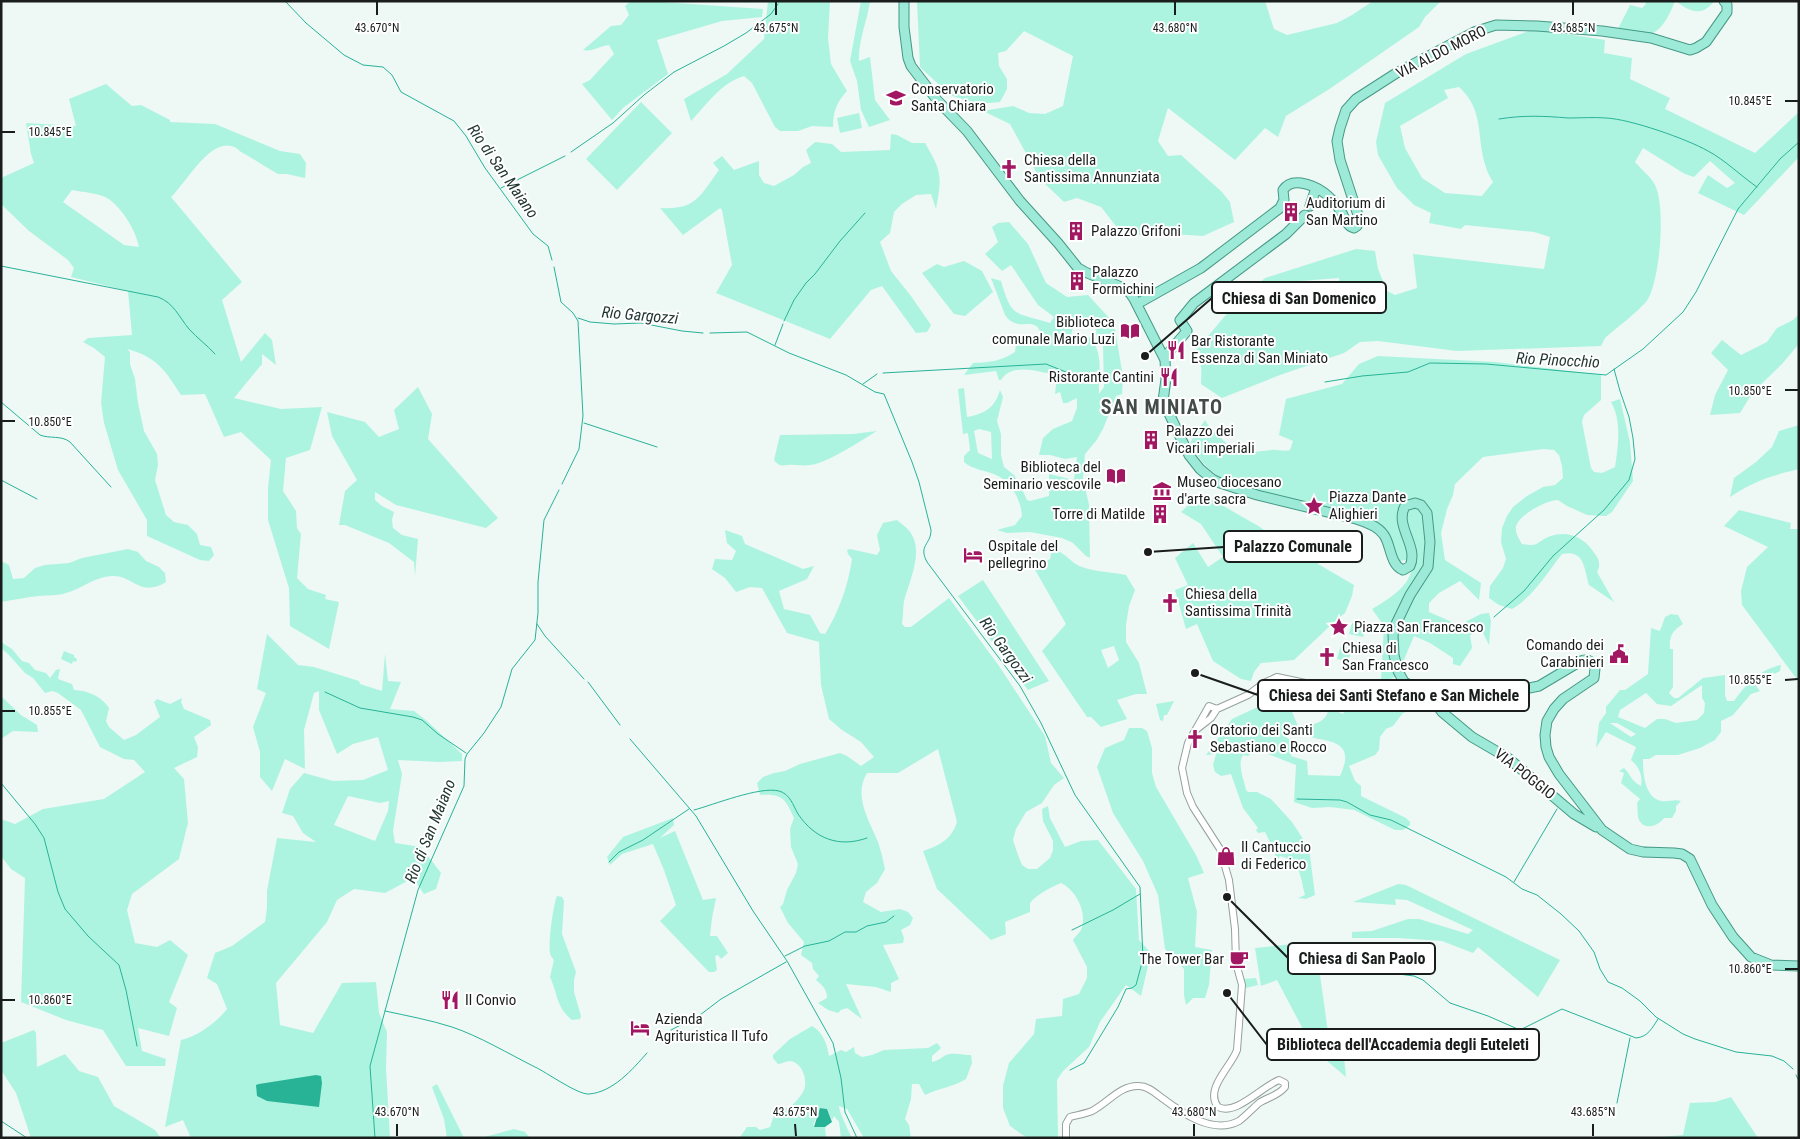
<svg xmlns="http://www.w3.org/2000/svg" width="1800" height="1139" viewBox="0 0 1800 1139" font-family="'Roboto Condensed',sans-serif">
<style>
.green{fill:#adf4e0;fill-rule:evenodd}
.water{fill:#28b397}
.lines{fill:none;stroke-linecap:round;stroke-linejoin:round}
.stream{stroke:#28b397;stroke-width:1}
.minor-casing{stroke:#96a09d;stroke-width:8}
.major-casing{stroke:#459985;stroke-width:11}
.minor{stroke:#fff;stroke-width:6}
.major{stroke:#9dead8;stroke-width:9}
.ticks{fill:none;stroke:#191d1b;stroke-width:2}
.labels{text-anchor:middle;dominant-baseline:central;stroke-width:4;stroke-linejoin:round;paint-order:stroke}
.street-label{font-size:15px;fill:#191d1b;stroke:#fff}
.poi-label{font-size:15px;fill:#191d1b;stroke:#fff;text-anchor:start}
.water-label{font-size:16px;font-style:italic;fill:#1f352f;stroke:#fff}
.district-label{font-size:20px;font-weight:bold;letter-spacing:1px;fill:#444c4a;stroke:#fff}
.ticks-label{font-size:12px;text-anchor:middle;fill:#191d1b;stroke:#fff;stroke-width:4;stroke-linejoin:round;paint-order:stroke}
.leader{fill:none;stroke:#191d1b;stroke-width:2}
.callout-dot{fill:#191d1b;stroke:#fff;stroke-width:2}
.callout{fill:#fff;stroke:#191d1b;stroke-width:2}
.callout-label{font-size:16px;text-anchor:middle;font-weight:bold;fill:#191d1b}
</style>
<rect width="100%" height="100%" fill="#eef8f5"/>
<path class="green" d="M631,1h16l116,8 -1,8 -40,4 -65,19 11,34 -45,34 -11,12 -30,-36 8,-4 24,-26 -5,-9c-10,1 -16,7 -26,5l28,-24 10,-1 8,-10 -4,-9z
M768,1h62l-2,37 3,26 16,27c-10,11 -14,20 -14,36l-21,-1 -14,5h-18l-5,-4 -23,-44 -8,-7c-23,7 -37,28 -53,45l-7,-22 43,-25 37,-35z
M861,1h9c-3,21 -12,40 -11,60l11,-4 5,43 15,20 -21,7 -8,-17 -4,-29 -7,-20z
M917,1h348l9,28 13,6 50,-12 15,-8 21,-14h68l-16,16 -6,10 -88,61 -45,28 -8,21 -13,-9 -30,32 -67,-52 -10,33 10,15 13,-1 41,37 8,10 4,20 -31,14 -30,-2 -25,3 -29,-7 -18,-23 -24,-9 -13,4 -24,-23 -30,-55 -27,-13 30,-5 16,7 16,1 18,-8 10,-50 -49,-25 -18,20 -8,2 1,13 8,13v10l-7,13 -23,2 -27,-9 -30,-28z
M1645,1h30c-5,13 -11,26 -23,33l-34,-5 12,-24 12,3 4,-4z
M1676,1h38c-2,3 -6,7 -10,9 -10,4 -21,-3 -28,-9z
M1534,29l71,11 -1,13 28,5 -2,21 40,19 -5,11 90,44 44,-41v45l-55,58 -46,-22 10,-18 19,13 8,-5 -25,-22 -16,16 -9,-3 -42,-26 -8,14c6,7 16,15 20,23 11,22 5,93 -7,114 -6,10 -33,30 -43,39l-4,8 -144,5 -79,-10 -18,1 -16,11 -64,22 -58,23 -21,-14c0,-12 3,-22 -8,-30l42,-50 94,-11 11,-5 -1,-10 -51,4 -23,14 -18,-2 18,-16 91,-29 19,2 3,18 9,22 8,4 22,-7 -4,-34 131,15 6,-32 -16,-5 -69,-7 -4,4 -32,-6 2,-10 -17,-8 -17,-17 -19,-33 -2,-13 9,-39 81,-49zM1459,87c26,23 17,52 27,80 1,5 4,10 7,15l-11,14 -37,-3 -23,-15 -17,-30 -5,-22 48,-28 -4,-8z
M106,84l26,22 9,-1 29,15v2l45,2 65,27 20,3 6,9 -1,15 -18,-4h-9c-12,-7 -24,-15 -37,-22 -2,-2 -7,-6 -10,-6 -22,-6 -46,38 -60,51l71,85 -20,18 19,62 24,-29 7,7 4,25 -14,-11v10l-28,34 47,11 41,-2 -12,43 -24,8 -3,33 13,20 1,17 4,6 -4,44 11,11 18,6 -1,4 14,3 -10,47 -39,-23 -1,-38 -21,-68v-32l3,-28 -30,-28 -17,5 -19,-43 -24,1c-16,-25 -24,-38 -54,-46l3,3v12l5,15 3,24 6,28 13,23 1,11 -3,15 11,35 8,7 14,3 9,9 3,11 11,2 3,8 -5,6 -9,-1 -53,-24v-16l-29,-50 -14,-47 -3,-20 4,-46 -11,-9 -11,-6 5,-4 44,-3 -4,-44 -57,-14 3,-9 -6,-8 -39,-29 -28,-27v-26l33,-15 -3,-9 -5,-31 50,3 -7,-27zM72,190c10,2 26,3 35,8 15,9 29,33 32,49l-15,-2 -61,-43z
M641,102l31,31 -55,57 -31,-31z
M859,113l3,15 -22,5 -3,-15z
M891,134l6,1 15,8h13c17,29 17,33 11,66l-5,-15 -15,1 -14,9 -8,8 -4,21 -10,9 11,29 20,25 20,29 -4,7 -11,1 -34,-47 -11,4 -41,49 -114,-46 16,-28 -10,-55 -2,-2 -37,27 -23,-27c36,2 39,-11 59,-38l-6,-7 9,-7 12,14 25,-9v14l5,8 10,3 20,-11 9,-8 8,-4 -5,-13 9,-8 17,2 9,8 49,-2z
M1009,222l19,22 18,39 21,14 21,-2 26,28 9,54 -1,17 -6,2 -13,33 -7,12 -11,13 -2,24 6,27 1,53 -4,-2 -13,-13 -11,-5 -32,-6 -23,1 -10,-3 18,-5 7,-9c-1,-16 -11,-35 -26,-41 -11,-5 -23,-5 -32,-13v-6l6,-6 -2,-17 -5,1 -5,-45 6,-1 3,29c17,-3 28,-9 33,-27l3,7 -6,24 4,13v21l3,12 10,8 8,14 5,11 3,1 19,-5v-22l25,6 3,-23 -12,2 -15,-4h-11l4,-17 10,-9 19,-8 5,-13v-10l-10,5h-4l-3,-11 -5,2 1,-10 -4,-10c-16,-3 -40,-11 -51,6h-2l-3,-9 -32,4 9,-12c17,-1 26,-1 42,-11l1,-7 15,-7h5l5,-4c-6,-20 -23,0 -36,-19l-14,-37 10,3c11,38 14,31 49,42l4,-6 -16,-12 -27,-40 -9,6 -17,-17 13,-12 -6,-15 6,-4zM1083,325h7l6,5 1,11 6,5 1,41 -5,7c-1,-22 5,-34 -7,-56l-6,-1 -9,2 -6,-4 2,-7zM979,429l12,3 1,27 -14,-6 -4,-22z
M964,261l18,10 11,21 -28,24 -11,-2 -32,-41 15,-9 7,3z
M1798,315v30l-16,19 -29,28 -13,21 -30,2 5,-20 13,-25 -17,-17 11,-13 19,15 26,-13 10,-14 16,-8z
M1378,356l117,6 106,13v25l-17,15 -2,7 9,46 3,4 8,1 13,-6c3,-20 7,-46 -4,-65l9,-3 10,43 3,39 -21,31 -6,4 -19,-1 -20,-9 -9,-6c-11,0 -38,14 -42,26 -1,7 3,13 6,18 17,3 13,-1 26,-7 19,-8 37,0 47,17 4,5 6,12 2,18l17,30 -25,-17c-5,-16 -4,-36 -27,-31 -15,19 -29,43 -50,55l-13,-4 -10,-7 1,-12 13,-18 3,-9 -5,-17 1,-14 5,-12 6,-9 14,-11 16,-9 12,-2 8,-7 -1,-12 -3,-11 -5,-5 -10,-1 -61,8 -28,27 -2,11 -6,14 -6,24 4,27 36,23 -2,17 -19,-19 -21,12 -10,10v9l30,13 22,-11 8,-1 2,8 -2,24 -7,-14 -12,4 2,13 -12,18 -7,-2v-6l-23,-15 -16,-7 -17,40 -9,4h-7l3,-54 -12,-17c14,-8 35,-21 39,-37 1,-5 -2,-11 -3,-16l-1,4 -8,1 -14,-28 -131,-42c-11,-7 -23,-8 -34,-14 -13,-7 -23,-21 -30,-33l7,-16 4,-2 4,-6c3,6 8,10 13,15 20,21 25,18 53,15 6,-1 13,2 19,0l3,-9 -14,-6 7,-36 56,-15 17,-20z
M418,387l14,27 -4,25 70,79 -12,10 -90,-23 -21,-13v8l7,6 12,6 -2,8 1,8 9,7 16,4 -3,37 -1,-14 -25,-19 -44,-18h-6l6,-34 12,-11 -25,-44 -5,-24 38,10 14,15 20,-8 -5,-19z
M1799,425v44c-29,7 -45,12 -69,28l4,-19 22,-16 16,-15 7,-16z
M877,431c-17,10 -49,32 -67,34 -5,1 -10,0 -15,0 -10,-1 -14,4 -21,-5l6,-25 73,-1z
M1201,493l59,34 21,16 41,4 -4,17 36,21 -2,11 -7,17 -12,10 -39,37 -33,3 -7,9 -3,9 -10,-2 -28,-18 -16,-37 -11,5 -11,-39 13,-5 -13,-27 18,-15 15,24 15,-10 -22,-33 -20,-12z
M1739,510l52,13 -1,6h9v153l-57,-77 -1,-14 6,-24 21,-20 -44,-21z
M897,520c6,5 13,10 16,17 9,19 -4,45 -9,64 -1,7 -1,16 -2,23l3,3h6l38,-29 50,68 46,70 6,27 13,15 -10,7 -12,18 -16,9 -10,17 -3,11 5,15 4,10 6,4h9l13,-11 3,-8v-9l-10,-20 -1,-12 6,-3 2,12 15,29 16,-6 17,-1 38,49 3,51 12,13 -10,43 -15,-11 -26,37 -11,25 -26,24 -6,9 1,58h-30l-7,-4 -11,-8 -7,-18v-22l6,-23 25,-29 2,-15 26,-3 1,-17 16,-5 8,-16v-11l-14,-27c2,-3 6,-7 8,-10 7,-17 -5,-40 -20,-47 -10,4 -25,12 -31,20v9l-25,10 1,12 -15,6 -54,-51 -14,-38c17,-6 28,-11 34,-29l-19,-73 -40,24h-31c-14,23 2,47 11,69 3,9 5,18 7,27l-8,14 -11,9 -3,10 18,10 19,-3 8,3 5,6 -3,7 -9,5 3,8 -1,5 -20,2 16,34 -8,4v9l-15,-5 -30,-3 16,35 -15,-11 -6,2 -3,3 -10,-3 -10,-7 9,-5c0,-9 -4,-12 -11,-18l3,-4 -6,-7 -1,-6 -11,-8 3,-13 -16,-19 -8,-16 3,-3 4,-14 9,-17 2,-9 -7,-17 -1,-18 4,-11c-9,-20 -12,-24 -34,-23l-3,-12 6,-6 11,-4 11,-2 15,-7 40,-11 7,3 14,10 13,-9 -13,-15 -19,-12 -13,-11 -8,-34 -2,-43 -32,-9 -25,-45 -12,-1 -14,5 -11,-14 -13,-9 3,-10 17,1 4,-9 -9,-8 -2,-13 17,6 3,8 58,25 11,-3 -7,13 -28,12 5,18 26,6 10,18 5,1c14,-23 23,-48 27,-75l-4,-5 -1,-4 3,-1 27,6 3,-5 -3,-15 6,-12z
M128,549l10,3 8,9 13,6 6,6 1,9c-26,16 -33,-7 -54,-6 -18,1 -29,12 -46,17 -8,3 -18,2 -27,3 -12,1 -25,4 -38,6v-41l8,4 4,14 11,-1 11,-10 10,-3 24,-2 13,-5z
M1052,549c14,3 18,14 30,18 14,5 30,5 44,8l9,15 -6,16 -3,19v17l13,21 8,31h-11l-19,6 10,19 -26,8 -10,-10h-4l-45,-66 24,-27 -32,-56 16,-9zM1114,646l5,14 -11,8 -7,-18z
M983,580l66,101 -21,9 -70,-94z
M1671,614l7,1 5,9c-11,7 -14,12 -13,25h3v38l-4,6 5,5h4l25,-20 22,-3v20l2,6h7c11,-16 28,-33 47,-36l-1,6 -6,3 -1,-2 -17,14 4,5 -9,3 -18,21 -12,6v11l-6,8 -15,8 -22,7h-22l-7,4h-6c0,13 1,38 18,42 7,1 13,-2 20,0l-5,5v5l-4,7h-8c-6,8 -19,13 -25,2 -2,-4 -1,-12 -2,-17l3,-4 -19,-16 3,-10 -5,-2 5,-3c7,7 7,13 17,18 2,-11 -2,-19 -10,-26l5,-13 -30,-15 -10,16 3,-25 7,-10v-6l14,-17h5l23,-16 3,-46 9,3 5,-14zM1702,685v13l3,5 -1,10 -7,7 -21,3 -11,-4h-8l-12,9 -27,-11 2,-7 26,-17 11,11 14,2zM1610,723h7l19,11 -5,3z
M1352,623l14,4 -3,10 -14,-3z
M267,634l31,31 16,2 45,14 1,3 22,7 3,-37 3,27 13,1 -11,27 24,2 13,10 35,33v7l-23,1 -41,-2 4,14 -9,57 2,12 26,4 20,26 -5,16 -12,5 -11,-16 -28,15 -31,-4 -17,11 -10,22 -51,61 4,42 33,8 29,-50 34,-1 3,31 8,19 -1,36 4,70h-199l-8,-18 -18,7 16,-87c17,-4 35,-17 46,-31l-10,-25 -10,-6 8,-25 17,-7 33,-24 2,-14v-17l10,-53 39,4 -13,-9 -10,-17 -11,-3 8,-24 14,-16 29,8 30,-1 25,-10 -10,-33 -25,7 -16,10 -18,-44v-19l-5,2 -10,37 1,39 -20,-10 -13,32 -12,-14v-25l-7,-25 13,-34 -9,-4zM348,796l32,7 9,-2 -1,10 -13,30 -41,-16z
M1,642l11,7 10,12 7,2 6,7 11,3 4,5 6,-8 4,-1 -2,10 14,5 2,6c15,1 27,6 35,18l-3,13 3,6 15,13 12,-5 24,-18 -6,-15 3,-3 13,5 12,-6 -1,4 3,7 26,11 1,5 -17,12 4,10 -1,10 -23,11 10,11 4,44 -9,36 -47,35 -5,16 8,33 22,4 13,-7 18,15 -19,47 8,6 -8,28 -31,-8 4,23 24,8 -1,7h-39l-23,-36 -37,-10 -45,-18 4,-124 -14,-9 -10,-13v-37l14,5 28,-15 61,-10 41,-27 -11,-12 -10,-1 -24,-12 -19,-37 -23,-17 -6,-2 -7,2 -12,-15 -8,-5 -17,-19 -7,-6z
M1341,645l11,3 -4,14 -11,-3z
M64,651l10,4v2l3,2 -1,3 -3,-1 -1,3 -11,-5z
M1377,691c19,0 37,-2 53,10l-5,5 -22,7 -10,13 -7,3 -6,8 -1,13 -4,5 -26,11 6,15 6,5v10l45,22 4,4v3l-7,5h-8l-41,-20 -24,-3 -18,1 -18,-6 2,-37c-15,-5 -26,-12 -42,-14l-6,5 -5,-1c-6,10 1,24 3,35l2,2h9l14,7 21,23 17,26 6,47 -9,4 -8,-1 7,-3c-5,-19 -4,-34 -25,-39l-2,3 -3,-4 1,-6 -5,-5 -6,-12 -7,1 -2,-3 2,-2 -15,-20 -12,-34 -10,2 -6,-4 -2,-7 3,-11 -10,1 26,-36 32,-15 13,-9h8l13,31c14,-1 28,-2 31,-18l14,6 5,-10 9,2 -1,3 6,3 7,-5zM1297,732c7,2 15,6 22,7 26,4 32,13 21,37l-32,-1 -1,-14 -16,-5 3,-13 -8,-6z
M1,696l20,19 16,10 1,7 -25,-1 -12,8z
M1174,701l-7,14h-3l-1,6 -3,-1 -4,-16z
M1129,728h13l5,3 5,17v25l4,14 40,68 8,18 -16,5 9,34 -2,35 17,3 -3,35 -4,13h-12l-7,7 -2,-10v-26l-19,-20 -7,-54 -15,-34 -30,-48 -16,-46 8,-19 19,-8z
M673,818l1,7 -14,13 15,-7 28,69 13,-2 -4,20 -2,18h7l11,17 -7,6 -3,-4 -3,1 2,14 -3,2h-5l-3,-3 -46,-48 16,-16 -12,-35 -11,-26 -31,10 -12,11 -3,-8 16,-20z
M1398,884l8,1 154,75 -22,37 -60,-50 -5,6 -31,-12 -44,-3h-46v-6l20,-1 36,-12h11l49,15 5,-4 -66,-30 -12,-1 1,6 -43,-3z
M557,896l5,1 2,4 -2,33 14,38 -2,8v12l7,24 -1,3 -8,1c-16,-13 -14,-26 -22,-43l4,-17c-1,-1 -4,-5 -4,-7 -2,-9 3,-48 7,-57z
M1292,944l28,31 8,57 16,26 2,19 -32,-27 -37,-70 -16,6 -6,-38z
M1256,978l2,7 -12,3 -3,-9z
M812,1026c11,6 15,18 17,30l12,-6 5,2 8,-5 1,6 7,4 10,-2 12,-5 44,-2 9,-5 4,5 -9,8v6c7,-2 9,-4 14,-7 7,-3 18,0 25,0l1,8 -6,16c-13,8 -27,9 -41,16l-6,-11h-7l-1,15 -6,20 4,6 2,13h-47l-17,-29 -8,-3c0,6 10,26 13,32h-11l-2,-16 -5,-6 -2,4 -5,-11 -6,-1 -8,17 1,2h11l1,10c-6,2 -11,-2 -17,1h-73l4,-1 7,-10h9l4,3 10,-3 6,-17c5,-1 11,-1 15,-4 5,-4 10,-10 13,-16 4,-10 -2,-28 -14,-29 -4,0 -8,3 -12,3l-5,-6v-3l17,-16z
M34,1030l2,3 1,34 28,-13 14,17 19,6 16,29 41,24 6,8h-130l-15,-45 -15,-23v-27z
M437,1084l27,54h-17l-3,-19 -12,-32z
M1731,1097l27,41h-109l34,-3 7,-32 25,-1z
M514,1129l11,3 5,6h-49z"/>
<path class="water" d="M316,1075l5,1 1,7 -3,24 -52,-6 -10,-5 -1,-11 3,-1z
M820,1108l7,1 5,13 -7,5h-11z"/>
<g class="lines">
<path class="stream" d="M285,1l21,22 38,32 19,10 20,2 9,8 9,17 53,29 12,15 19,32 48,66 15,12 4,14
M1499,119c24,-4 46,-3 69,-1 13,0 26,-1 38,0 24,1 81,21 102,33 17,9 33,25 49,36
M571,152l42,-29 31,-28 30,-23 50,-26 22,-13 25,-19 7,-10
M501,188l64,-32
M1,266l157,31c16,6 21,20 31,32 8,9 18,16 26,25
M554,267l7,35 12,11 5,8 5,95 -4,33 -17,35
M578,318l12,4 24,2 27,-1 41,8 21,2
M784,321l10,-21 12,-17 9,-9 25,-33 25,-28
M710,333l37,-1 42,21 57,22 29,17 9,2 28,68 7,20 12,48c0,15 -13,15 -4,32l93,124 21,37 34,72 65,92 3,72 -7,26 -4,3 -6,1 -8,18 -34,56 -14,7
M775,345l8,-21
M883,373l163,-9 20,8 14,9
M1325,382l37,-6 46,-4 22,-9 56,1 120,11 37,-26 40,-37 13,-20 42,-83 42,-50 19,-17
M863,384l14,-10
M1,402l39,33c10,4 21,0 30,7l41,45
M584,423l73,24
M1,480l36,19
M1494,617l30,-26 29,-35 51,-46 25,-30 6,-21 -2,-21 -4,-21 -9,-26 -6,-22
M537,624l8,12 39,43
M588,682l32,43
M325,692l35,16 53,9 9,3 16,14 28,19
M630,739l66,77 57,95 34,50 46,82 8,35 4,34 12,26
M1,783l34,41 9,14 14,54 7,17 23,27 31,29 7,25 11,56
M1297,799l43,1 7,2 23,13 21,5 115,57 16,12 15,6 24,19 18,17 15,21 6,17 8,13 14,6 18,13 16,16 27,17 12,5 41,13 36,4 12,5 9,8
M694,810c19,-5 66,-24 85,-19 11,3 14,14 19,23 17,25 41,34 69,24
M609,862l10,-10 24,-12 46,-31
M1514,882l43,-73
M1072,930l41,-20 27,-16
M785,956l20,-10 24,-5 16,-9h11l11,-6 19,-4 8,-6
M1337,966l77,10 9,4 27,23 38,13 32,14 42,-21 74,29c12,-1 16,-10 22,-19
M385,1011c23,5 45,9 67,16 27,9 57,27 83,40 11,5 43,28 54,27 24,-2 43,-24 58,-41
M671,1030l29,-15 21,-16 65,-37
M1796,1075l3,6
M1617,1103l13,-65
M1,1121l26,17
M375,1138l-5,-72 48,-176 46,-104 1,-27 2,-5 17,-21 17,-26 11,-38 23,-29 3,-27v-31l6,-62 15,-30"/>
<g class="minor-casing">
<path id="minor" d="M1217,709l31,-14 16,-12 13,-6 47,10 79,-1
M1197,729l14,-11 6,-9
M1066,1138v-14l4,-7c7,-2 15,-3 22,-6 16,-8 28,-26 47,-25 9,0 16,7 23,12 20,15 51,37 77,23 7,-5 13,-12 20,-18 9,-6 19,-7 26,-16v-4l-6,-3c-18,7 -43,36 -61,27 -14,-18 13,-40 19,-57l5,-65 -6,-22 -1,-34 -6,-49 -9,-31 -27,-42 -6,-14 -5,-25 6,-25 21,-37 8,3"/>
</g>
<g class="major-casing">
<path id="major" d="M904,1v26l4,31 3,8 26,34 30,31 53,70 38,42 20,25 7,4 36,15 9,6 4,6 31,61 1,19 -3,22 26,54 11,14 12,10 8,4 37,12 99,24c10,3 22,7 28,16 7,10 6,30 19,35l7,-4c9,-20 -16,-40 -5,-60l10,-3 6,2 6,8 3,29 -2,25 -18,28 -14,29 -3,11 1,20 4,16 6,11 4,2 -1,2
M1310,206l6,-18
M1137,304l64,-36 79,-60 4,-8 -1,-10c4,-6 11,-8 18,-7 19,3 31,14 41,30 3,6 5,13 12,15l3,-2 2,-6 -2,-8 -17,-52 -3,-19 3,-13 6,-18 10,-11 42,-27 76,-40 22,-7 41,1 65,5 49,7 39,12 6,-2 10,-6 21,-30v-7l-3,-4
M1164,358l23,-27 -7,-11 14,-17 92,-69 19,-19
M1403,686h4l22,9 61,-2 25,-2 24,-5 42,-25c8,-3 11,0 14,7l-1,10 -31,21 -9,10 -7,12 -2,14 1,12 3,10 10,17 43,56 28,19 13,3 31,1 8,1 8,5 22,46 21,32 18,20 20,8 28,1
M1429,695l13,17 30,25 36,21 66,56 22,13"/>
</g>
<use href="#minor" class="minor"/>
<use href="#major" class="major"/>
</g>
<path class="ticks" d="M377,2v13M776,2v13M1175,2v13M1573,2v13M1785,101h13M2,132h13M1785,390h13M2,421h13M1785,680l13,-1M2,711h13M1785,969h13M2,1000h13M397,1124v12M795,1124l1,12M1194,1124v12M1593,1124v12"/>
<defs>
<g id="school-bare" transform="scale(1.5)"><path d="M0-5L7-2L0 1L-7-2ZM-4 1L0 2.5L4 1V4Q0 6-4 4Z" fill="#a21761" stroke="#fff" stroke-width="2.5" paint-order="stroke"/></g>
<g id="church-bare" transform="scale(1.5)"><path d="M-1.2-6h2.4v3.5h3.3v2.4h-3.3V6h-2.4V-.1h-3.3v-2.4h3.3Z" fill="#a21761" stroke="#fff" stroke-width="2.5" paint-order="stroke"/></g>
<g id="building-bare" transform="scale(1.5)"><path d="M-4-6H4V6H1V3H-1V6H-4ZM-2.5-4.3h1.7v1.8h-1.7ZM.8-4.3h1.7v1.8H.8ZM-2.5-1h1.7V.8h-1.7ZM.8-1h1.7V.8H.8Z" fill="#a21761" stroke="#fff" stroke-width="2.5" paint-order="stroke"/></g>
<g id="library-bare" transform="scale(1.5)"><path d="M-6-4Q-3-5.5-.7-3.5V5Q-3 3-6 4ZM6-4Q3-5.5 .7-3.5V5Q3 3 6 4Z" fill="#a21761" stroke="#fff" stroke-width="2.5" paint-order="stroke"/></g>
<g id="restaurant-bare" transform="scale(1.5)"><path d="M-5-6h1v4h1v-4h1v4h1v-4h1v5L-1.5 .5V6h-2V.5L-5-1ZM5-6V6H3V1.5H1.5Q1.5-4 5-6Z" fill="#a21761" stroke="#fff" stroke-width="2.5" paint-order="stroke"/></g>
<g id="museum-bare" transform="scale(1.5)"><path d="M0-6L6-3V-2H-6V-3ZM-5-1h2V3h-2ZM-1-1h2V3h-2ZM3-1h2V3H3ZM-6 4H6V6H-6Z" fill="#a21761" stroke="#fff" stroke-width="2.5" paint-order="stroke"/></g>
<g id="sight-bare" transform="scale(1.5)"><path d="M0-6L1.8-2.2L6-1.7L2.9 1.2L3.7 5.4L0 3.3L-3.7 5.4L-2.9 1.2L-6-1.7L-1.8-2.2Z" fill="#a21761" stroke="#fff" stroke-width="2.5" paint-order="stroke"/></g>
<g id="hotel-bare" transform="scale(1.5)"><path d="M-6-4.5h1.5V1H6V5H4.5V3h-9V5H-6ZM-4 0a1.8 1.8 0 1 1 3.6 0ZM.5 0V-2.5h3Q6-2.5 6 0Z" fill="#a21761" stroke="#fff" stroke-width="2.5" paint-order="stroke"/></g>
<g id="civic-bare" transform="scale(1.5)"><path d="M-.6-6.5H3V-4.5H.6V-3L4-1V1h2V6H-6V1h2V-1L-.6-3ZM-1.2 2.5V6h2.4V2.5Z" fill="#a21761" stroke="#fff" stroke-width="2.5" paint-order="stroke"/></g>
<g id="shop-bare" transform="scale(1.5)"><path d="M-5-2.5h2.3a2.7 3.5 0 0 1 5.4 0H5L5.5 6h-11ZM-1.5-2.5h3a1.5 2.3 0 0 0-3 0Z" fill="#a21761" stroke="#fff" stroke-width="2.5" paint-order="stroke"/></g>
<g id="cafe-bare" transform="scale(1.5)"><path d="M-5.5-4.5H6V0H3Q3 3.5 0 3.5H-2.5Q-5.5 3.5-5.5 0ZM3-3.2v2h1.7v-2ZM-6 4.5H4V6H-6Z" fill="#a21761" stroke="#fff" stroke-width="2.5" paint-order="stroke"/></g>
</defs>
<g fill-rule="evenodd">
<use href="#school-bare" x="896" y="98"/>
<use href="#church-bare" x="1009" y="169"/>
<use href="#building-bare" x="1291" y="212"/>
<use href="#building-bare" x="1076" y="231"/>
<use href="#building-bare" x="1077" y="281"/>
<use href="#library-bare" x="1130" y="331"/>
<use href="#restaurant-bare" x="1176" y="350"/>
<use href="#restaurant-bare" x="1169" y="377"/>
<use href="#building-bare" x="1151" y="440"/>
<use href="#library-bare" x="1116" y="476"/>
<use href="#museum-bare" x="1162" y="491"/>
<use href="#sight-bare" x="1314" y="506"/>
<use href="#building-bare" x="1160" y="514"/>
<use href="#hotel-bare" x="973" y="555"/>
<use href="#church-bare" x="1170" y="603"/>
<use href="#sight-bare" x="1339" y="627"/>
<use href="#civic-bare" x="1619" y="654"/>
<use href="#church-bare" x="1327" y="657"/>
<use href="#church-bare" x="1195" y="739"/>
<use href="#shop-bare" x="1226" y="856"/>
<use href="#cafe-bare" x="1239" y="959"/>
<use href="#restaurant-bare" x="450" y="1000"/>
<use href="#hotel-bare" x="640" y="1028"/>
</g>
<g class="labels">
<g class="street-label">
<text transform="translate(1441 52) rotate(-27)">VIA ALDO MORO</text>
<text transform="translate(1525 774) rotate(38)">VIA POGGIO</text>
</g>
<g class="poi-label">
<text x="911" y="89">Conservatorio<tspan x="911" dy="17">Santa Chiara</tspan></text>
<text x="1024" y="160">Chiesa della<tspan x="1024" dy="17">Santissima Annunziata</tspan></text>
<text x="1306" y="203">Auditorium di<tspan x="1306" dy="17">San Martino</tspan></text>
<text x="1091" y="231">Palazzo Grifoni</text>
<text x="1092" y="272">Palazzo<tspan x="1092" dy="17">Formichini</tspan></text>
<text x="1115" y="322" text-anchor="end">Biblioteca<tspan x="1115" dy="17">comunale Mario Luzi</tspan></text>
<text x="1191" y="341">Bar Ristorante<tspan x="1191" dy="17">Essenza di San Miniato</tspan></text>
<text x="1154" y="377" text-anchor="end">Ristorante Cantini</text>
<text x="1166" y="431">Palazzo dei<tspan x="1166" dy="17">Vicari imperiali</tspan></text>
<text x="1101" y="467" text-anchor="end">Biblioteca del<tspan x="1101" dy="17">Seminario vescovile</tspan></text>
<text x="1177" y="482">Museo diocesano<tspan x="1177" dy="17">d'arte sacra</tspan></text>
<text x="1329" y="497">Piazza Dante<tspan x="1329" dy="17">Alighieri</tspan></text>
<text x="1145" y="514" text-anchor="end">Torre di Matilde</text>
<text x="988" y="546">Ospitale del<tspan x="988" dy="17">pellegrino</tspan></text>
<text x="1185" y="594">Chiesa della<tspan x="1185" dy="17">Santissima Trinità</tspan></text>
<text x="1354" y="627">Piazza San Francesco</text>
<text x="1604" y="645" text-anchor="end">Comando dei<tspan x="1604" dy="17">Carabinieri</tspan></text>
<text x="1342" y="648">Chiesa di<tspan x="1342" dy="17">San Francesco</tspan></text>
<text x="1210" y="730">Oratorio dei Santi<tspan x="1210" dy="17">Sebastiano e Rocco</tspan></text>
<text x="1241" y="847">Il Cantuccio<tspan x="1241" dy="17">di Federico</tspan></text>
<text x="1224" y="959" text-anchor="end">The Tower Bar</text>
<text x="465" y="1000">Il Convio</text>
<text x="655" y="1019">Azienda<tspan x="655" dy="17">Agrituristica Il Tufo</tspan></text>
</g>
<g class="water-label">
<text transform="translate(503 171) rotate(55)">Rio di San Maiano</text>
<text transform="translate(640 315) rotate(5)">Rio Gargozzi</text>
<text transform="translate(1558 360) rotate(3)">Rio Pinocchio</text>
<text transform="translate(1006 650) rotate(54)">Rio Gargozzi</text>
<text transform="translate(430 831) rotate(-68)">Rio di San Maiano</text>
</g>
<g class="district-label">
<text x="1162" y="407">SAN MINIATO</text>
</g>
</g>
<g class="ticks-label">
<text x="377" y="32">43.670°N</text>
<text x="776" y="32">43.675°N</text>
<text x="1175" y="32">43.680°N</text>
<text x="1573" y="32">43.685°N</text>
<text x="1750" y="105">10.845°E</text>
<text x="50" y="136">10.845°E</text>
<text x="1750" y="395">10.850°E</text>
<text x="50" y="426">10.850°E</text>
<text x="1750" y="684">10.855°E</text>
<text x="50" y="715">10.855°E</text>
<text x="1750" y="973">10.860°E</text>
<text x="50" y="1004">10.860°E</text>
<text x="397" y="1116">43.670°N</text>
<text x="795" y="1116">43.675°N</text>
<text x="1194" y="1116">43.680°N</text>
<text x="1593" y="1116">43.685°N</text>
</g>
<path class="leader" d="M1145 356L1212 298M1148 552L1224 547M1195 673L1258 695M1227 897L1288 958M1227 993L1267 1045"/>
<g class="callout-dot">
<circle cx="1145" cy="356" r="5"/>
<circle cx="1148" cy="552" r="5"/>
<circle cx="1195" cy="673" r="5"/>
<circle cx="1227" cy="897" r="5"/>
<circle cx="1227" cy="993" r="5"/>
</g>
<g class="callout">
<rect x="1212" y="282" width="174" height="31" rx="5"/>
<rect x="1224" y="531" width="138" height="31" rx="5"/>
<rect x="1258" y="680" width="271" height="31" rx="5"/>
<rect x="1288" y="943" width="147" height="31" rx="5"/>
<rect x="1267" y="1029" width="272" height="31" rx="5"/>
</g>
<g class="callout-label">
<text x="1299" y="304">Chiesa di San Domenico</text>
<text x="1293" y="552">Palazzo Comunale</text>
<text x="1394" y="701">Chiesa dei Santi Stefano e San Michele</text>
<text x="1362" y="964">Chiesa di San Paolo</text>
<text x="1403" y="1050">Biblioteca dell'Accademia degli Euteleti</text>
</g>
<rect width="1800" height="1139" fill="none" stroke="#191d1b" stroke-width="5"/>
</svg>
